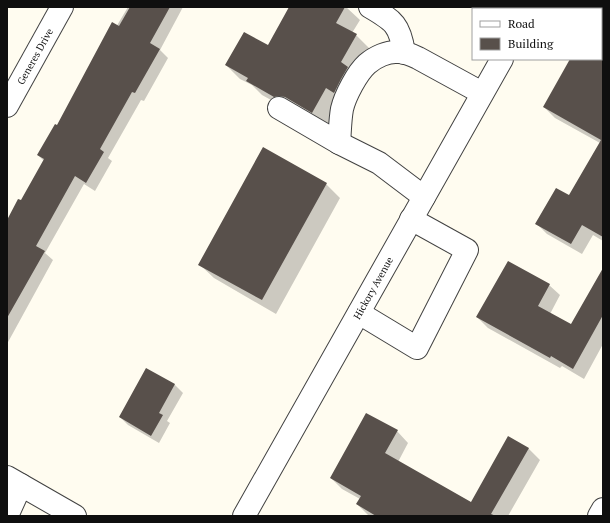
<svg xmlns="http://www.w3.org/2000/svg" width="610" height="523" viewBox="0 0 610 523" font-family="'PT Serif',serif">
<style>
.shadow{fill:#0003}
.building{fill:#58504b}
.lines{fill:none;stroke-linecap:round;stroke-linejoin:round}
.minor-casing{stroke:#424242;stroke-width:24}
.minor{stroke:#fff;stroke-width:22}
.labels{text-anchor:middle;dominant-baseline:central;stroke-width:4;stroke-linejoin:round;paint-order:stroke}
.street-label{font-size:10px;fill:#0f0f0f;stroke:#fff}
</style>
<rect width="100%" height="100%" fill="#fffcf0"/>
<path class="shadow" d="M128,7h55l-23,43 8,8 -24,43 -3,-1 -33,58 4,3 -17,30 -11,-7 -39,69 8,7 -46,84v-122l14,-20 23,-41 -6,-6 19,-29z
M290,7h56l14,13 -8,13 4,2 14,14 -43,77 -38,-16 -27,-15 -10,-10 -12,-6 -14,-14 42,-19z
M603,11v230l-10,-6 -11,19 -35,-20 -10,-10 32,-28 31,-53 -45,-25 -11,-11 27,-48h30v-45z
M326,184l14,14 -64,116 -62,-36 -15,-14z
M603,270v74l-19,35 -22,-13 -2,2 -72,-40 -11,-11 72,-32 11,10 -10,19 21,12z
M146,369l29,16 8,8 -16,28 3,2 -11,20 -31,-18 -8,-8z
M397,431l11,12 -10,19 74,41 56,-55 12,12 -32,56h-139l-12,-12 3,-5 -18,-10 -11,-11z"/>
<path class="building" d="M130,7h40l-20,36 10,6 -25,44 -3,-1 -32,57 4,3 -18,31 -11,-7 -39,70 9,5 -38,67v-98l11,-21 3,1 23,-41 -7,-4 18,-31 2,1 55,-103 7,4z
M289,7h56l-9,16 21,11 -16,28 7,5 -7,12 -7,14 -8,-5 -14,25 -27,-16 -6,-1 -5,1 -28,-16 2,-3 -23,-13 19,-33 24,13z
M570,59h33v178l-21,-12 -11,19 -36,-20 21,-36 13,7 32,-55 -58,-33z
M263,147l64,36 -65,117 -64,-35z
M508,261l42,23 -12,22 33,18 32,-56v47l-30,54 -22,-13 -1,2 -74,-41z
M146,368l29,16 -16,29 4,2 -12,21 -32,-19z
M366,413l32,17 -13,23 86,49 37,-66 21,12 -38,66 5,2h-120l-20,-12 5,-8 -31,-18z"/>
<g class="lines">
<g class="minor-casing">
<g id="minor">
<path d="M370,7c24,14 30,18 34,46"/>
<path d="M489,7l3,2"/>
<path d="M530,9l1,-2"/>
<path id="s1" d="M7,106l55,-99"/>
<path d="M279,108l60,35c1,-11 1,-23 3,-34 3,-13 15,-36 25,-45 8,-7 21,-13 31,-12 8,0 14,3 20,6l64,35"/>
<path d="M339,143l40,20 45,34"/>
<path d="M359,313l58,35 50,-98 -56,-31"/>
<path d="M7,477l68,39"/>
<path d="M7,516l14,-31"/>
<path id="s2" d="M244,516l258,-457"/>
<path d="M599,516l4,-7"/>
</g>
</g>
<use href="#minor" class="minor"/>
</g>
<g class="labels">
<g class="street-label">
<text stroke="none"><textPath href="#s1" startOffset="57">Generes Drive</textPath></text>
<text stroke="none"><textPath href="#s2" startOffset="262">Hickory Avenue</textPath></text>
</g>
</g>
<rect width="610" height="523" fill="none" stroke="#0f0f0f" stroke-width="16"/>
<rect x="472" y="8" width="130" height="52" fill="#ffffff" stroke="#9f9f9f"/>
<rect x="480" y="21" width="20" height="6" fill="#ffffff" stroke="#9f9f9f"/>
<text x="508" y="28" font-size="12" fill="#0f0f0f">Road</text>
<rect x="480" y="38" width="20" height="12" fill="#58504b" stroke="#9f9f9f"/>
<text x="508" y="48" font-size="12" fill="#0f0f0f">Building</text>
</svg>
